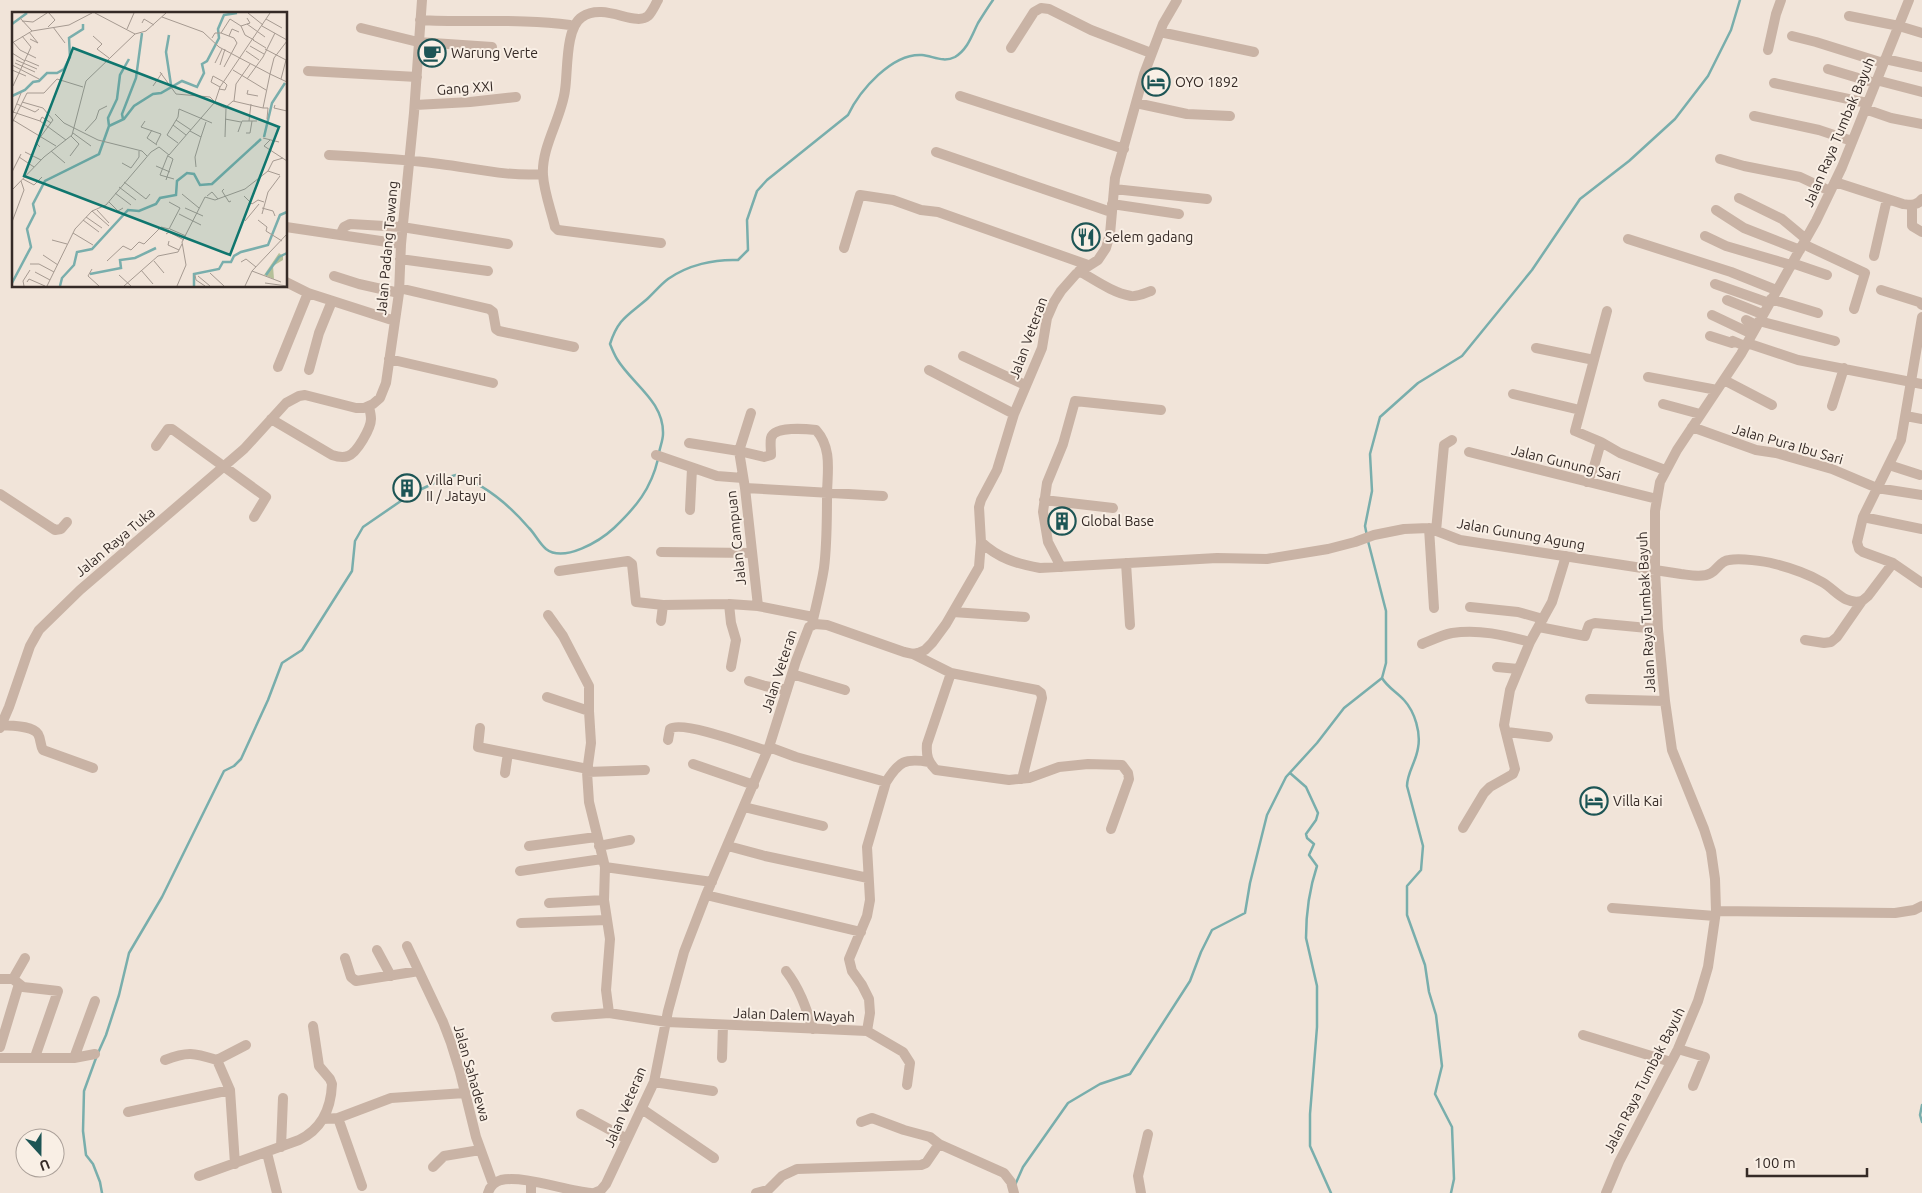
<svg xmlns="http://www.w3.org/2000/svg" width="1922" height="1193" viewBox="0 0 1922 1193" font-family="Ubuntu,sans-serif">
<style>
.lines{fill:none;stroke-linecap:round;stroke-linejoin:round}
.stream{stroke:#79aeac;stroke-width:2.5}
.minor{stroke:#c9b3a5;stroke-width:10}
.labels{text-anchor:middle;dominant-baseline:central;stroke-width:4;stroke-linejoin:round;paint-order:stroke}
.poi-label{font-size:14px;fill:#352a26;stroke:#f9efe5;text-anchor:start}
.street-label{font-size:14px;fill:#352a26;stroke:#f9efe5}
.inset-river{fill:none;stroke:#79aeac;stroke-width:2.5}
.inset-road{fill:none;stroke:#a69a91;stroke-width:1}
.view{fill:#0f766e;fill-opacity:0.15;stroke:#0f766e;stroke-width:2.5}
.inset-edge{fill:none;stroke:#352a26;stroke-width:2.5}
</style>
<rect width="100%" height="100%" fill="#f1e4d9"/>
<g class="lines">
<path class="stream" d="M659,453c1,-6 4,-13 4,-19 1,-33 -31,-50 -46,-75 -3,-5 -5,-10 -7,-15 8,-25 17,-28 36,-44 7,-6 14,-15 22,-21 20,-14 46,-20 70,-19l10,-10 -1,-30 10,-29 10,-11 81,-65c12,-25 44,-62 74,-60 11,1 21,8 33,2 13,-8 17,-22 23,-34 5,-8 10,-16 15,-23
M1367,536l-2,-10 7,-35 -2,-37 10,-37 38,-34 44,-27 70,-86 48,-71 49,-38 46,-42 33,-43 23,-46 9,-30
M1382,678c6,10 15,14 22,22 11,12 17,33 14,48 -2,14 -11,25 -11,38l16,60 -2,24 -14,16v29l18,50 4,27 7,23 6,51 -7,28 17,33 2,52 -3,14
M1290,773l16,14 12,26 -2,7 -10,14 1,4 7,6 -5,11 8,11c-8,24 -11,47 -11,72l11,48v41l-7,87v32l21,47
M98,1053l8,-18 13,-40 10,-42 33,-56 62,-126 10,-5 7,-7 27,-59 14,-37 20,-13 50,-79 3,-30 8,-14 48,-33 34,-16 11,-3c29,9 54,31 73,53 6,6 10,15 17,21 18,14 54,-8 68,-21 22,-21 37,-39 44,-69
M96,1058l-12,33 -1,40 3,24 7,9 7,18 2,11
M1922,1105l-2,10 2,7
M1015,1185l8,-18 45,-64 32,-19 30,-10 60,-93 11,-29 11,-22 33,-17 5,-30 17,-68 19,-38 31,-34 27,-35 38,-30 4,-15v-52l-18,-70"/>
<path class="minor" d="M658,0c-3,5 -6,12 -10,16 -13,11 -44,-14 -66,1 -17,11 -14,55 -17,73 -3,27 -24,57 -22,85 1,17 8,35 12,52l3,3 103,13
M1849,16l50,10 23,7
M420,20c50,3 100,-2 150,5
M361,28l57,14 74,5
M1160,32l94,20
M1792,36l24,6 67,21
M1011,48l23,-36 7,-4 8,1 42,21 60,23
M1768,50l8,-36 5,-14
M1885,59l37,8
M1828,69l47,14
M308,71l109,6
M1876,80l46,12
M1774,83l93,20
M960,96l164,53
M1136,103l51,11 43,2
M415,105l55,-3 46,-5
M1865,109l26,9 31,6
M1754,116l65,14 33,11
M936,152l175,60
M329,155c37,2 74,4 111,9 33,4 69,13 103,10
M1720,159l24,7 56,11 30,14
M1835,182l68,22c8,1 14,2 19,-5
M1114,189l93,10
M1739,198l43,21 24,20
M1112,204l67,10
M1912,205v21l10,6
M1716,210l28,18 56,22
M286,227l115,17
M340,235l4,-8 6,-3 52,3 106,17
M1705,236l21,10 65,19
M1628,239l103,33 45,18
M1803,244l62,29 -11,36
M844,248l16,-53 33,5 28,10 17,2 150,53
M1874,256l13,-57
M400,259l88,12
M1792,263l35,12
M1079,271c16,9 34,22 52,25 7,1 14,-3 20,-5
M334,276l25,8 40,9
M286,282l22,11 87,28
M1715,284l54,19
M399,288l90,21 4,3 3,17 3,2 75,16
M1881,290l38,12 3,3
M1771,299l47,14
M1727,300l35,14
M1607,311l-32,120 26,11 19,11 45,17
M1712,315l40,19
M1922,317l-21,123 -38,77 -6,25 2,7 4,3 30,11 29,20
M1746,320l10,5
M1759,321l76,20
M1710,336l22,7 1,-2 12,5
M1747,343l51,17 124,24
M1536,348l58,12
M963,356l62,29
M389,359l104,24
M278,367l30,-74
M309,370l10,-37 13,-32
M929,370l85,44
M1648,377l69,13
M1724,380l48,25
M1513,394l67,16
M1663,404l37,10
M1832,406l12,-38
M751,413l-12,38 6,37 13,118 55,11
M1906,416l16,3
M271,419l61,36c6,2 11,3 16,1 9,-3 23,-28 23,-37 0,-4 -1,-8 -2,-12
M1692,427l64,23 20,3 56,16 45,19 45,7
M689,443l50,8 25,6 7,-2c0,-6 -1,-12 0,-17 3,-12 36,-9 45,-8 17,19 11,43 11,66 0,24 0,48 -3,72 -3,19 -8,38 -12,56
M156,446l12,-17h4l94,68 -12,20
M1469,452l188,47
M656,455l61,21 26,2
M1889,465l31,10
M1587,482l6,-12 8,-28
M745,488l138,8
M0,494l55,36 6,-1 6,-7
M1044,500l69,8
M690,510l2,-42
M1863,517l59,12
M1429,528l5,80
M1436,531l8,-86 8,-5
M981,542c17,16 36,22 59,26l177,-10 50,1 61,-10 27,-7 19,-7 30,-6 25,-1 31,12 221,34c9,1 22,4 30,-1 7,-4 9,-12 18,-13 12,-2 35,1 46,4 16,4 33,10 47,18 14,8 22,23 40,19
M661,552l91,1
M1126,563l4,62
M1061,567l-13,-25 -5,-30 4,-29 16,-39 12,-43 86,9
M559,571l69,-10 4,3 4,38 27,3
M1470,607l48,5 25,7
M953,612l72,5
M548,615l15,21 26,50v25l2,32 -4,29 2,30 16,65
M661,621l2,-16 66,-1
M1539,627l46,9 4,-11 6,-2 63,6
M1805,640l19,3 7,-1 6,-5 25,-36 6,-5 25,-33
M1422,644c10,-4 20,-9 30,-11 27,-4 52,2 78,9
M913,654l38,19 86,17 4,3 1,5 -20,81
M731,667l5,-27 -5,-17 -2,-19 29,2
M1497,667l21,2
M951,673l-24,71c-1,12 1,18 9,26l73,10 20,-2 30,-11 29,-3 34,1 6,8 1,6 -18,50
M792,674l53,16
M749,681l16,5 22,4
M547,697l42,14
M1590,699l75,2
M1,725c10,1 31,0 37,9 3,5 2,11 5,16l50,18
M0,728l9,-21 21,-61 9,-16 41,-40 164,-141 42,-46 13,-7 6,-1 51,13h8l9,-4 7,-6 6,-15 13,-90 2,-49 13,-131 8,-113
M480,728l-2,19 30,6
M1507,732l41,5
M668,740l2,-11c12,-9 81,17 97,22
M693,764l61,21
M587,772l58,-2
M505,773l3,-20 80,16
M886,782c13,-21 19,-24 43,-20
M744,807l79,19
M1463,828l21,-35 6,-6 23,-13 2,-5 -11,-44 6,-35 20,-48 22,-40 14,-46
M529,846l67,-9
M599,846l31,-6
M728,846l37,10 103,22
M520,871l82,-12
M706,895l155,37
M549,903l55,-3
M1612,908l103,8
M1716,911l179,2 19,-3 8,-4
M521,923l86,-3
M407,946l36,76 8,21 9,29 16,65 17,47
M377,950l14,26
M345,958l6,19 5,4 63,-10
M786,971c14,18 20,37 27,58
M0,979h13l10,8 35,4 -23,66
M13,979l12,-21
M609,1013l-3,-23 4,-51 -6,-39 1,-33 107,15
M556,1017l53,-4 58,9 200,9 3,-18 -1,-14 -7,-14 -10,-14 -3,-12 18,-43 3,-16 -3,-53 19,-65 -90,-25 -27,-10
M867,1031l36,21 7,11 -3,22
M1583,1035l88,27
M0,1047l19,-63
M1678,1049l27,8 -12,29
M0,1058h74l21,-4
M74,1058l21,-57
M722,1058l1,-33
M165,1060c23,-9 29,-7 52,0
M654,1082l59,9
M642,1109l72,49
M128,1112l102,-22
M581,1114l46,25
M338,1118l24,68
M324,1119l14,-1 53,-20 74,-5
M861,1122l11,-4 32,12 26,7 9,7
M281,1147l2,-49
M267,1153l10,40
M235,1164l-5,-74 -13,-30 29,-15
M433,1167l11,-11 36,-6
M199,1176l100,-36c23,-11 32,-31 33,-56l-2,-5 -11,-13 -6,-40
M488,1193c2,-7 6,-11 13,-13 23,-5 65,11 90,13
M531,1193v-11
M594,1193l7,-3 5,-6 48,-102 14,-71 16,-59 22,-57 63,-148 27,-86 13,-34 6,-3 12,1 77,27 9,2 5,-1 7,-3 7,-7 14,-19 33,-57 2,-25 -2,-35 2,-7 16,-30 17,-56 28,-66 5,-30 7,-16 7,-11 15,-17 22,-14 8,-12 4,-14 5,-56 29,-104 19,-50 14,-24
M756,1193l12,-3 14,-14 15,-7 124,-4 5,-2 13,-19 65,29 7,9 3,11
M1141,1193l-3,-17 10,-42
M1606,1193l13,-31 59,-113 20,-48 10,-34 8,-56 -1,-32 -4,-28 -7,-22 -32,-79 -7,-49 -7,-72 -3,-60v-58l5,-29 17,-32 64,-96 75,-133 26,-54 67,-167"/>
</g>
<defs>
<g id="cafe-ring" transform="scale(1.4375)"><circle r="9.5" fill="#f9efe5" stroke="#1d5555" stroke-width="1.5"/><path d="M-5.5-4.5H6V0H3Q3 3.5 0 3.5H-2.5Q-5.5 3.5-5.5 0ZM3-3.2v2h1.7v-2ZM-6 4.5H4V6H-6Z" fill="#1d5555"/></g>
<g id="hotel-ring" transform="scale(1.4375)"><circle r="9.5" fill="#f9efe5" stroke="#1d5555" stroke-width="1.5"/><path d="M-6-4.5h1.5V1H6V5H4.5V3h-9V5H-6ZM-4 0a1.8 1.8 0 1 1 3.6 0ZM.5 0V-2.5h3Q6-2.5 6 0Z" fill="#1d5555"/></g>
<g id="restaurant-ring" transform="scale(1.4375)"><circle r="9.5" fill="#f9efe5" stroke="#1d5555" stroke-width="1.5"/><path d="M-5-6h1v4h1v-4h1v4h1v-4h1v5L-1.5 .5V6h-2V.5L-5-1ZM5-6V6H3V1.5H1.5Q1.5-4 5-6Z" fill="#1d5555"/></g>
<g id="building-ring" transform="scale(1.4375)"><circle r="9.5" fill="#f9efe5" stroke="#1d5555" stroke-width="1.5"/><path d="M-4-6H4V6H1V3H-1V6H-4ZM-2.5-4.3h1.7v1.8h-1.7ZM.8-4.3h1.7v1.8H.8ZM-2.5-1h1.7V.8h-1.7ZM.8-1h1.7V.8H.8Z" fill="#1d5555"/></g>
</defs>
<g fill-rule="evenodd">
<use href="#cafe-ring" x="432" y="53"/>
<use href="#hotel-ring" x="1156" y="82"/>
<use href="#restaurant-ring" x="1086" y="237"/>
<use href="#building-ring" x="407" y="488"/>
<use href="#building-ring" x="1062" y="521"/>
<use href="#hotel-ring" x="1594" y="801"/>
</g>
<g class="labels">
<g class="poi-label">
<text x="451" y="53">Warung Verte</text>
<text x="1175" y="82">OYO 1892</text>
<text x="1105" y="237">Selem gadang</text>
<text x="426" y="480">Villa Puri<tspan x="426" dy="16">II / Jatayu</tspan></text>
<text x="1081" y="521">Global Base</text>
<text x="1613" y="801">Villa Kai</text>
</g>
<g class="street-label">
<text transform="translate(465 88) rotate(-4)">Gang XXI</text>
<text transform="translate(1839 132) rotate(-67)">Jalan Raya Tumbak Bayuh</text>
<text transform="translate(387 248) rotate(-85)">Jalan Padang Tawang</text>
<text transform="translate(1028 338) rotate(-70)">Jalan Veteran</text>
<text transform="translate(1788 444) rotate(16)">Jalan Pura Ibu Sari</text>
<text transform="translate(1566 463) rotate(14)">Jalan Gunung Sari</text>
<text transform="translate(1521 534) rotate(10)">Jalan Gunung Agung</text>
<text transform="translate(736 538) rotate(-96)">Jalan Campuan</text>
<text transform="translate(115 542) rotate(-40)">Jalan Raya Tuka</text>
<text transform="translate(1646 612) rotate(-93)">Jalan Raya Tumbak Bayuh</text>
<text transform="translate(779 671) rotate(-72)">Jalan Veteran</text>
<text transform="translate(794 1015) rotate(2)">Jalan Dalem Wayah</text>
<text transform="translate(472 1073) rotate(74)">Jalan Sahadewa</text>
<text transform="translate(1644 1080) rotate(-63)">Jalan Raya Tumbak Bayuh</text>
<text transform="translate(625 1107) rotate(-67)">Jalan Veteran</text>
</g>
</g>
<g transform="translate(12 12)">
<rect width="275" height="275" fill="#f1e4d9"/>
<path d="M267,241l4,3v4l-10,6 1,13 -10,-4z" fill="#b5c099"/>
<path class="inset-river" d="M0,12l15,-11M157,23l-3,17 5,33M0,84l13,-6 8,-8 6,-1 8,-8h10l7,-4 6,-12 -1,-19 14,-9v-5M111,107l-1,-5 14,-36 6,-45M97,114l-1,-8 9,-19 3,-24 9,-16M252,125l8,-34 13,-20M78,262l31,-6 -1,-8 15,-2 21,-10M254,263l13,-18 8,-4M0,271l19,-36 -4,-18 8,-16 -2,-9 12,-23 54,-27 10,-28 15,-7 10,-13 19,-12 8,-1 21,-12 15,6 7,-14 -2,-9 5,-3 12,-23 -1,-9 6,-14 13,-2M48,274l2,-8 12,-13 3,-13 15,-3 36,-39 11,1 17,-7 4,-6 16,-3 1,-14 10,-8 7,1 6,11 12,-1 49,-45M182,274v-12l25,-5 4,-7h8l3,-6 7,-4 27,-7 12,-30 7,-3"/>
<path class="inset-road" d="M83,1l40,21 11,-3 20,-18M236,1l15,12M8,6l12,13M254,7l16,9M10,9l11,1 14,-9M130,11l2,-4 10,6M235,12l18,13M229,14l4,9 9,5M229,14l9,-3 -3,-5M250,14l25,14M36,15l7,-7 -6,-7M41,15l12,16M115,17l7,-16M17,20l9,11 -8,-4M209,21l13,5 3,5 -13,24M81,24l9,8 -5,5 12,9M217,24l3,-7 7,3M200,26l3,-5h6l9,-14 11,7M241,28l13,8M275,29l-13,17 -4,16 17,8M1,30l7,8 16,8M0,31l20,-12 37,-6 23,-12M238,34l14,8M253,37l21,11 -5,19M234,39l13,9M0,41l13,8M4,48l21,9M13,48l14,6M3,51l20,9M203,51l7,-14M0,53l27,14M208,53l5,-16M0,58l14,6M221,58l33,20M148,60l16,22 34,3 5,5M235,67l16,-22 12,-24M1,74l18,-39 -9,-11M141,74l9,-13M208,75l-9,-5 2,-6 11,6M207,77l6,1 2,-5 -3,-3M236,78l-1,4 11,2M222,89l2,-17 14,-20M10,90l21,6 10,12 -17,23 4,4M203,90l5,-15 50,-74M5,92l18,8 4,-3M263,93l-1,3 13,3M251,96h5l-1,11M1,100l27,9 26,19M1,101l8,-20M43,102l9,9 34,17 44,11 5,5M213,107l16,3M1,108l43,26M164,108l15,10M28,109l2,-4 9,6M133,109l-4,6 20,7 -5,10M237,109l2,-17M0,111l15,-30h17l13,-14 26,8M161,113l13,10M140,118l-5,8 10,7M73,119l11,-12 3,-9 8,-4M178,119l11,6 5,-15M226,120l4,-11h15M61,121l18,13M234,121h4l2,-12M213,125l1,-29M251,126l16,4M258,128l-6,6 23,15M166,131l-11,-8 11,-18 1,-8 33,14M39,139l14,12M13,140l16,8M156,143l-8,20 14,4M58,144l9,-12 -8,-8M7,145l15,10M110,151l9,5 8,-11v-6M144,154l14,6M184,155l-1,-10 6,-20M256,159l5,-10 10,-3M0,160l9,-18M11,167l11,6 8,-8M154,168l7,-21 -5,-3M112,170l22,17 4,-5M107,175l17,13M212,177l-2,2 7,11 2,-1M0,178l32,-33 28,-22 14,-54 49,-47M103,181l16,12M170,182l17,14M195,184l5,-4 6,7M232,184l8,8 6,-4 6,2M97,190l9,9 5,-3M173,196l18,8M250,196l11,3 2,5M85,198l12,13M80,199l17,15M167,202l22,11M250,202l6,-22 12,-16M74,205l16,11M71,208l16,12M246,208l9,7 -1,4 16,10M233,209l14,-17M0,210l12,-32 -3,-9M158,217l16,7M61,221l20,12M154,222l3,-2 15,8M40,228l15,4M157,229l-1,4 11,5M31,243l15,10M95,249l16,-15 8,4 8,-8 5,2 17,-17 8,2 11,-21 -11,-6M142,249l10,12M229,250l5,-3 10,8M18,252h9l15,8M80,257l-4,7 11,10M129,258l12,14M240,259l29,11M23,260l15,8M198,261l14,13M107,263l12,11M183,263l1,5 9,6M186,264l12,10M15,270l2,-3 16,7M253,271l22,3M12,274l-1,-5 7,-11M35,274l28,-57 17,-18 14,-6 45,-53 8,-5 10,8 45,-52 11,5 8,-7 30,7 7,-34 -51,-27 -16,-15 -41,-15M112,274l34,-30 20,-4 4,-8M165,274l9,-21 -4,-23 23,-45 10,3 30,-11 23,-18 12,4M233,274l7,-15 35,-37"/>
<path class="view" d="M61,36l206,79 -49,128 -206,-79z"/>
<rect width="275" height="275" class="inset-edge"/>
</g>
<g transform="translate(40 1153) rotate(159)"><circle r="24" fill="#f9efe5" stroke="#aba099"/>
<path d="M0-4L9 19L0 12L-9 19Z" fill="#1d5555"/>
<text y="-8" font-size="14" font-weight="bold" text-anchor="middle" fill="#352a26">U</text>
</g>
<path d="M1747 1168v8h120v-8" fill="none" stroke="#352a26" stroke-width="2.5"/>
<text x="1754" y="1168" font-size="15" fill="#352a26" stroke="#f9efe5" stroke-width="4" paint-order="stroke">100 m</text>
</svg>
